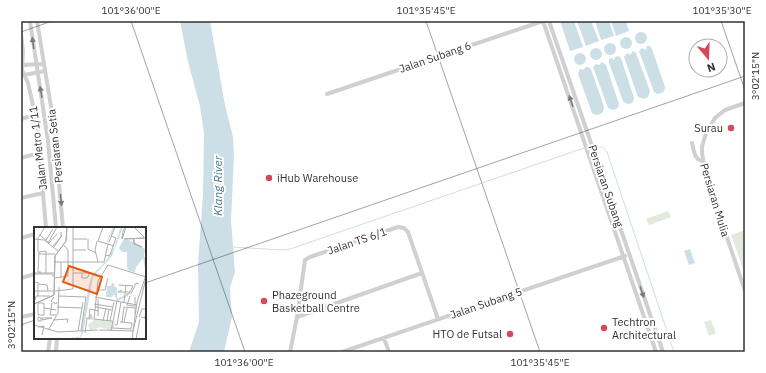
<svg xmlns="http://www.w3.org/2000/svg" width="766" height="373" viewBox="0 0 766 373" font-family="'IBM Plex Sans',sans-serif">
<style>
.green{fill:#e3e9dd}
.water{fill:#ccdfe7}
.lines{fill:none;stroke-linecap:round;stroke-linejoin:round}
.stream{stroke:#ccdfe7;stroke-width:1}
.minor{stroke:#d0d0d0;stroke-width:4}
.oneway{fill:#7a7a7a}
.ticks{fill:none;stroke:#333;stroke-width:1;stroke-opacity:0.45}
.poi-dot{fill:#d5495d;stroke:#fff;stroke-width:1.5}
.labels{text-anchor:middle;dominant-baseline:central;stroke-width:4;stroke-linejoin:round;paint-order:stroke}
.street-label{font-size:11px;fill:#333;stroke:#fff}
.poi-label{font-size:11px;fill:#333;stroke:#fff;text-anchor:start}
.water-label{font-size:12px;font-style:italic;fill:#47788e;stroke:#fff}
.inset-river{fill:none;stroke:#ccdfe7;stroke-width:2}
.inset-road{fill:none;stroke:#adadad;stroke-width:1}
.view{fill:#e8590c;fill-opacity:0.15;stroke:#e8590c;stroke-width:2}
.inset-edge{fill:none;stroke:#333;stroke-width:2}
.neatline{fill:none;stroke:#333;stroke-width:1.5}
.ticks-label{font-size:10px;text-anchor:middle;fill:#333}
</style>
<rect width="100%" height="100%" fill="#fff"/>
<path class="green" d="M668,211l3,6 -22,8 -3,-6z
M745,230v44l-14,-39z
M711,320l5,13 -7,3 -5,-14z"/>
<path class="water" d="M180,21h30l15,84 8,32 1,18 -3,66 4,51 -5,16 2,29 -8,35h-35l10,-30 -1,-58 5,-70 1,-61 -4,-27 -12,-44z
M560,21h14l9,26 -13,4z
M577,21h14l8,20 -13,5z
M595,21h14l5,15 -13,4z
M611,21h15l3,10 -13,5z
M635 38a6 6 0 1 1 12 0a6 6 0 1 1-12 0Z
M620 43a6 6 0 1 1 12 0a6 6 0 1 1-12 0Z
M604 49a6 6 0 1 1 12 0a6 6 0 1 1-12 0Z
M647,46h3l2,3 13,38c0,5 -3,6 -7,7l-4,-2 -15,-41 3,-3 4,2z
M590 54a6 6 0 1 1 12 0a6 6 0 1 1-12 0Z
M633,51l3,2 14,38 -2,6 -4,2 -6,-2 -14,-40 3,-4 3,2z
M574 59a6 6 0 1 1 12 0a6 6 0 1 1-12 0Z
M618,56l3,2 13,40c0,6 -7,8 -11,3l-14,-38v-4l3,-1 2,2 1,-3z
M602,62l4,3 13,39 -1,4 -5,2 -5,-2 -1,-3 -14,-38 3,-3 3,1z
M586,67h2l3,2 13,38 -1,5c-3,3 -7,4 -11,1l-14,-39 1,-4 2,-1 2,1z
M690,249l5,14 -6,2 -5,-14z"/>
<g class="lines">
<path class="stream" d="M595,147h7l5,5 67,200
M232,247l51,3 7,-1 294,-101"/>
<path class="minor" d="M30,21l18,120 8,87
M37,21l16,98 10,109
M543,21l113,331
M549,21l114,331
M21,34l2,17 -1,19 6,13 9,40 9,105
M22,65l22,-1
M24,75l21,-4
M327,94l216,-73
M745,103l-20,7 -10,8 -9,15 -4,14v6l4,22 39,116
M21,119l14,-4
M692,143c2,7 2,17 11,18
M21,158l18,-5
M21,198l22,-5
M21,238l14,-4
M21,278l14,-4
M21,317l14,-3
M297,317l125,-44
M384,338l5,14
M48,352l2,-14
M56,352l1,-14
M290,352l7,-35 8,-57 5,-3 88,-30 6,1 4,4 30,87
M342,352l283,-96"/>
</g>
<defs><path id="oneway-solid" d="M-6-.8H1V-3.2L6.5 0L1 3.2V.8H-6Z"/></defs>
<g class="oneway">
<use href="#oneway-solid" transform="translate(33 43) rotate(-98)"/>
<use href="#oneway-solid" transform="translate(41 92) rotate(-100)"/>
<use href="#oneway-solid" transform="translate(571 101) rotate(-109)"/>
<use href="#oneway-solid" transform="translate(61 200) rotate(85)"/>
<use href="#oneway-solid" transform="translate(642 292) rotate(71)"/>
</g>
<path class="ticks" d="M131,21l114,331M426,21l114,331M721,21l24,69M21,32l31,-11M145,283l600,-207M21,325l14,-5"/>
<g class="poi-dot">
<circle cx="731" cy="128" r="4"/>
<circle cx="269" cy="178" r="4"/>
<circle cx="264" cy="301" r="4"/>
<circle cx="604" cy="328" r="4"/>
<circle cx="510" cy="334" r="4"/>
</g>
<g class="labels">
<g class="street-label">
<text transform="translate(435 57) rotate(-19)">Jalan Subang 6</text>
<text transform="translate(55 146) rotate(-96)">Persiaran Setia</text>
<text transform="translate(38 148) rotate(-97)">Jalan Metro 1/11</text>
<text transform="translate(606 186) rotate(71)">Persiaran Subang</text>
<text transform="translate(715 200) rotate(73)">Persiaran Mulia</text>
<text transform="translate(357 241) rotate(-19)">Jalan TS 6/1</text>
<text transform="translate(486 303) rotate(-19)">Jalan Subang 5</text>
</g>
<g class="poi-label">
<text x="723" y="128" text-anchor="end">Surau</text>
<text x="277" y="178">iHub Warehouse</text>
<text x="272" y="295">Phazeground<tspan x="272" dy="13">Basketball Centre</tspan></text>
<text x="612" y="322">Techtron<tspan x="612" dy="13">Architectural</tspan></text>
<text x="502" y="334" text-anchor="end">HTO de Futsal</text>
</g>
<g class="water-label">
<text transform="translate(217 186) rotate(-90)">Klang River</text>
</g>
</g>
<g transform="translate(34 227)">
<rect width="112" height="112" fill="#fff"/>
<path d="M58,88l1,4 22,2 -1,7 -4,3 -10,-4 -10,4 -2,-6 6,-5h-7z" fill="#e3e9dd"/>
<path d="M79,0l1,1 -2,5 -9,18 2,11 9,-14 6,-19 3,-2 -11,29 -19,21 -10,56 -3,6 9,-55 3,-9 13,-13 -2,-11zM89,13h6l16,9 -1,8 -8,10 -1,5 -6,-1 -2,-4v-15h-5l-3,-4zM78,56h2v3l3,2v12l-3,-6 -2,3h-6l1,-11h4z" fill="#ccdfe7"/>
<path class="inset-river" d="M110,30l2,12M83,73l11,-5"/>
<path class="inset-road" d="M92,0l-3,4 -1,8 4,-12M100,0l10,10M6,8l9,8 8,-9M110,11l-20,1 21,-1M0,12l10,1 14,11M39,12h14M54,12v10l8,4M99,12l1,3v2l8,3 -8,-4v-4M12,13l7,-11M63,14l-2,9 3,12M64,14l16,5M64,14l5,-14M75,15l6,-15M14,16l9,-16M19,19l8,-9v-5M20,20l8,-12M39,23h13M4,25v-14l7,-11M5,27h16M71,29l5,-1 6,-17 -5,-2M20,35h50M70,35l4,-18M7,45h-3l1,-20 7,-1M0,46h20M12,46v-22M39,46h17M48,46v5h5l3,-5M0,47v8l5,1M0,47h19v3M21,51l13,-2v-26l-5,-6M27,51v-16M85,58l14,1 -4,8h-3M63,63h8l3,-12M88,63l-4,2h12M0,64h19M21,64l18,-2v-62M97,67l5,-11 3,1M4,69v-12l9,1 1,6M24,69l28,1 -5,34M96,69l-3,9 7,1M20,70l-3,4 5,3 1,-2M61,70l42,8M64,72v17M0,75l2,-6h14M90,75l2,-17M10,76v12h-6v-12h6M18,76l-2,12h6M0,77v21M0,77l20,-9 1,-39 11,-15 1,-14M0,77l20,-9 1,-39 11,-15 1,-14M60,77l19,3M23,80l25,1M61,80l17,3M10,81l12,2M101,87v-17M4,90l3,1v3h-3zM105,90l3,-8h4M107,90l4,1 1,-8M8,91h10l-10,2zM55,91l1,-9 9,2M60,92l4,-38 10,-16 38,12M60,92l18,2M19,93l15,-1 -1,4M69,94l3,-13M73,94l2,-12M76,94l4,-19M86,95l12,1M88,95l2,-15 11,1M90,95l3,-14M0,98l24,7 40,-2M81,98h2l4,-23M4,100l6,-1 -2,9M78,101l19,1 1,-6M15,102l9,-16 1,-26M65,103l34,1 13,-53M44,104l5,-29M77,104l6,-30M51,106l2,-15h4v-4M28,112l17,-1M98,112l5,-37 9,-27M102,112l4,-20"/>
<path class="view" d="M35,39l33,11 -5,17 -34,-12z"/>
<rect width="112" height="112" class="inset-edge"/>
</g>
<rect width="766" height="373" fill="none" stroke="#ffffff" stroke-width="44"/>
<g transform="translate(708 58) rotate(161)"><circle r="19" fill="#ffffff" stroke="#adadad"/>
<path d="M0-3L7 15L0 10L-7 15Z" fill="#d5495d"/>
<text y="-6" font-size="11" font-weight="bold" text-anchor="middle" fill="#333333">N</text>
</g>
<rect x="22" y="22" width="722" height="329" class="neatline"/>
<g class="ticks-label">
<text x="131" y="14">101°36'00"E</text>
<text x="426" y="14">101°35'45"E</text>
<text x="722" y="14">101°35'30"E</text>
<text transform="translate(755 76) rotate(-90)" y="4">3°02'15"N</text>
<text transform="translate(11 325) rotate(-90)" y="4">3°02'15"N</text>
<text x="244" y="366">101°36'00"E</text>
<text x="540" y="366">101°35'45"E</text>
</g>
</svg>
